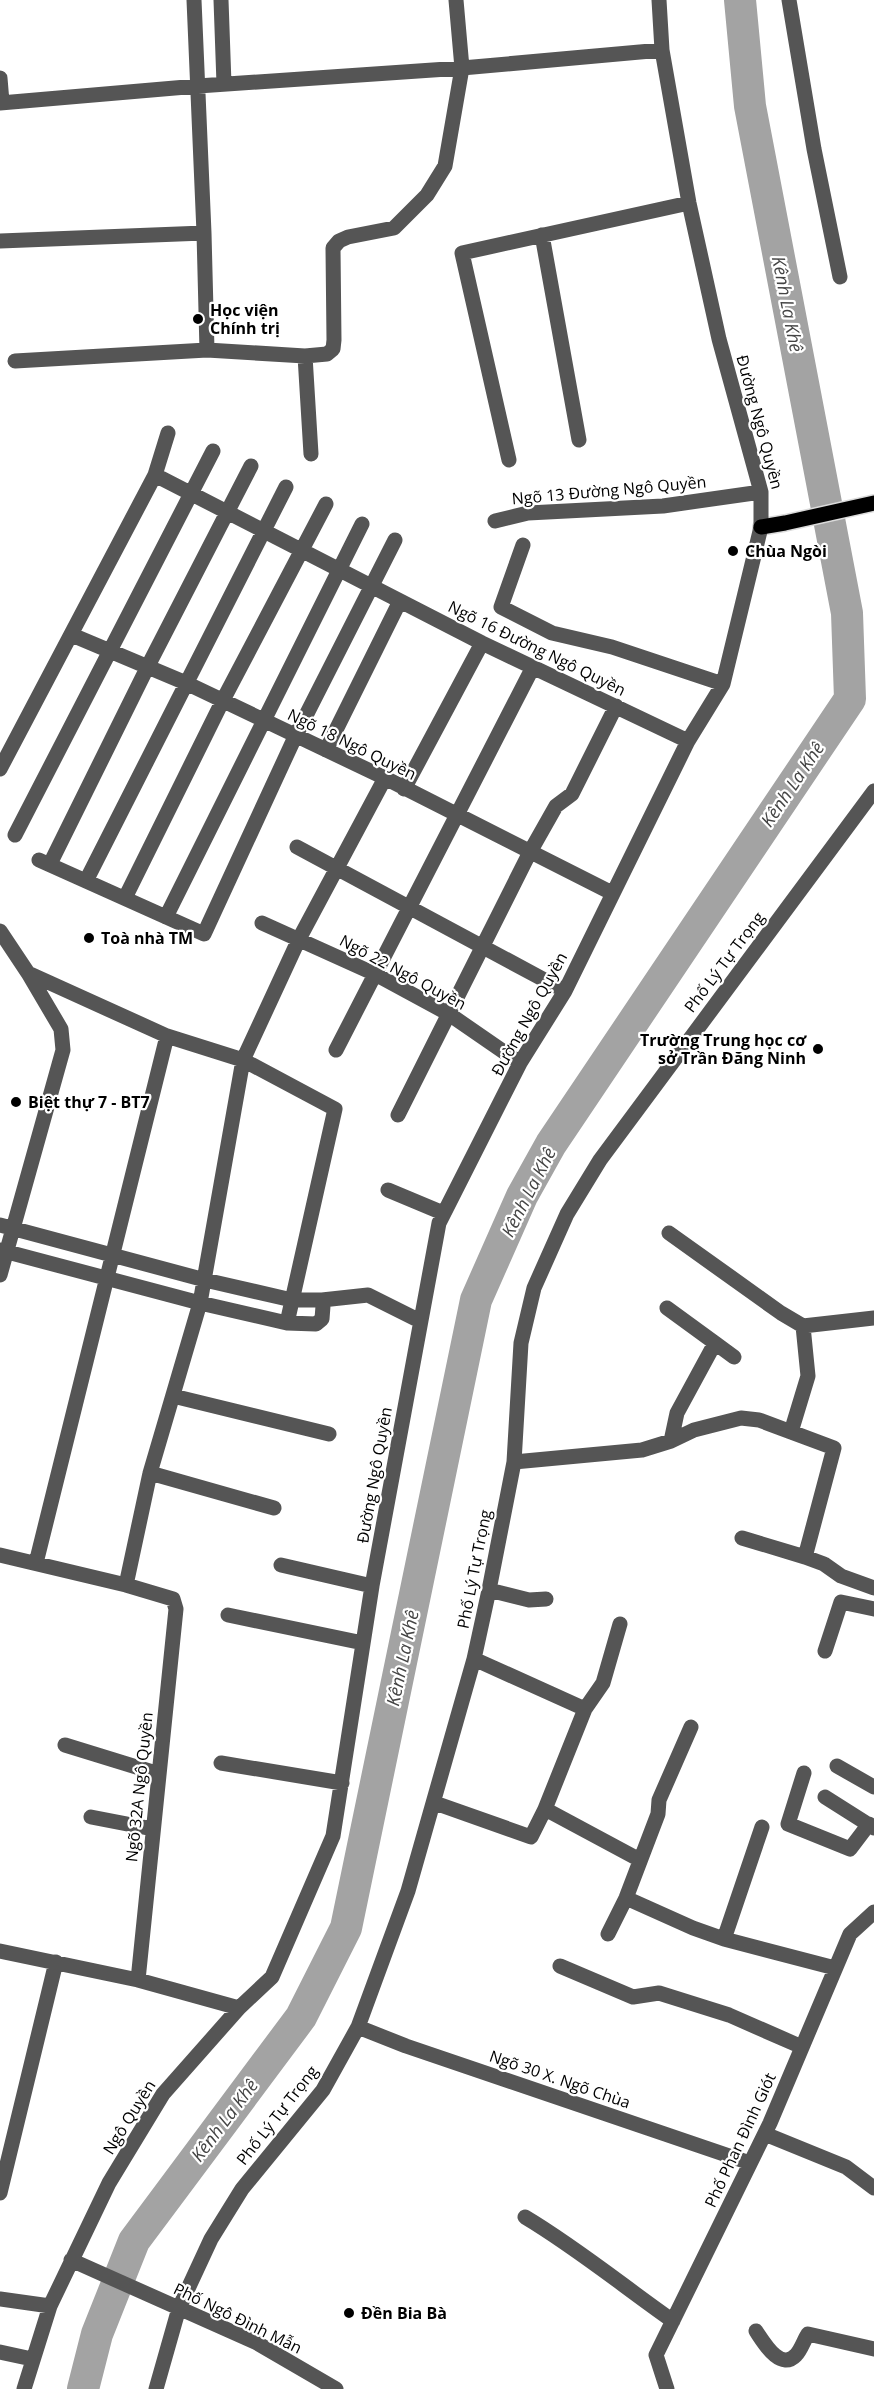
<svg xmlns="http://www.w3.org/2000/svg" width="874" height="2389" viewBox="0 0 874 2389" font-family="'Open Sans',sans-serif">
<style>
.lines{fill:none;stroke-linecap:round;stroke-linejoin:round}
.river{stroke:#a3a3a3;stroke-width:32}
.major-casing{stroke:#dbdbdb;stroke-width:18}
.minor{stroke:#555;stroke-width:15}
.major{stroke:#000;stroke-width:15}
.poi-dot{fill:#000;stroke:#fff;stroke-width:2}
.labels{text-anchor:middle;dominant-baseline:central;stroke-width:4.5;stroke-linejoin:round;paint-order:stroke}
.poi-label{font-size:16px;font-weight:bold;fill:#000;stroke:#fff;text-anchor:start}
.street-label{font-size:16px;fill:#000;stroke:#fff}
.water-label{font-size:18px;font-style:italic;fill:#444;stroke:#fff}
</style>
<rect width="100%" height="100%" fill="#fff"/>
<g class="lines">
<path class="river" d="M83,2389l14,-55 37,-93 167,-224 45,-89 130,-628 46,-104 29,-52 299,-445 -3,-86 -97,-507 -10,-106"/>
<g class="major-casing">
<path id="major" d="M761,527l24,-4 89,-20"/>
</g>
<path class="minor" d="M194,0l10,233 3,117
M221,0l3,84
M789,0l25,149 26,128
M0,78l2,24
M0,103l198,-17 264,-18 200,-18
M542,235l37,205
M0,241l204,-8
M305,356l6,98
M15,361l192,-11 98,6 22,-2 6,-5 1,-9 -1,-92 6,-7 9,-4 46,-9 33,-33 18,-29 17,-98 -6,-68
M509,460l-47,-207 227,-50
M155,475l327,168 206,98
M495,521l33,-8 135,-7 98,-14
M523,545l-22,62 51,26 60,14 111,37
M72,635l114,48 199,95 227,115
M326,750l74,-149
M0,769l155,-294 13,-42
M404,789l78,-146
M15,835l198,-384
M297,847l268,144
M39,860l165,74 91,-197 100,-197
M50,864l98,-198 103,-200
M86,881l200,-394
M125,898l97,-196 104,-198
M166,917l196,-393
M262,923l113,51 74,40 71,49
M0,931l28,42 33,56 2,21 -63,225
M28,973l139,63 76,24 92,49 -48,214
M336,1050l197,-383
M398,1115l132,-263 26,-46 16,-12 44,-88
M388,1190l55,23
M0,1225l205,55 87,20h30l1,6 -1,13 -6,5 -29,-1 -87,-20 -200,-53
M669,1233l112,80 22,13 71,-8
M322,1300l46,-5 52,26
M667,1308l48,35 -38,70 -6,28
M715,1343l19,14
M173,1396l156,38
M791,1432l17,-56 -5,-50
M514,1462l128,-12 29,-9 23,-11 47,-12 18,2 75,28 -29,109 19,7 17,12 33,12
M150,1473l124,35
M742,1538l63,19
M0,1555l126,30 47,14 3,10 -38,371
M36,1563l131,-527
M281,1565l91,21
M126,1585l24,-112 50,-170 43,-243 56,-121 86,-161
M489,1590l40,10 17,-1
M228,1615l135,28
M825,1651l16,-49 33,7
M474,1659l111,50 -40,100 95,51
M585,1709l18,-26 17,-59
M65,1745l94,29
M221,1763l121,20
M837,1766l37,21
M804,1773l-16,51 62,25 19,-25
M825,1797l49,31
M435,1803l96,34 14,-28
M91,1817l62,12
M626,1898l67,30 31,11 111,29
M608,1934l18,-36 32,-84 1,-14 32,-73
M724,1939l38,-112
M0,1951l138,29 101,28
M560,1966l73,31 26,-4 70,22 73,32
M358,2027l48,19 344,117
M765,2134l81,33 28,21
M0,2193l56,-231
M525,2217c52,31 98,69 148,104
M71,2260l186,83 79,46
M0,2299l50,7
M756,2331c7,10 24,41 40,24 5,-5 8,-15 12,-21l66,15
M0,2352l32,7
M24,2389l26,-83 59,-123 54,-89 76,-86 33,-31 61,-141 39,-250 67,-363 81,-160 45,-72 123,-250 35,-57 38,-157v-35l-42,-153 -30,-136 -27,-153 -3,-50
M156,2389l23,-81 32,-69 31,-50 81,-99 35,-63 50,-136 66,-232 15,-69 25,-128 7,-119 13,-55 33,-74 33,-54 274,-369
M667,2389l-11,-34 114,-232 80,-189 24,-22"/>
<use href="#major" class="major"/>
</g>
<g class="poi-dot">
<circle cx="198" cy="319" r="6"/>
<circle cx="733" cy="551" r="6"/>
<circle cx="89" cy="938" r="6"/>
<circle cx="818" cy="1049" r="6"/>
<circle cx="16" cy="1102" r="6"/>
<circle cx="349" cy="2313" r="6"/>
</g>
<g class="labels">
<g class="poi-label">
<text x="210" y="310">Học viện<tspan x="210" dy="18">Chính trị</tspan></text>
<text x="745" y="551">Chùa Ngòi</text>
<text x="101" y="938">Toà nhà TM</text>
<text x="806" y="1040" text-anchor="end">Trường Trung học cơ<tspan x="806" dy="18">sở Trần Đăng Ninh</tspan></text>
<text x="28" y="1102">Biệt thự 7 - BT7</text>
<text x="361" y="2313">Đền Bia Bà</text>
</g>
<g class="street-label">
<text transform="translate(760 422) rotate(75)">Đường Ngô Quyền</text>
<text transform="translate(609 490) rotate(-5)">Ngõ 13 Đường Ngô Quyền</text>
<text transform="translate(537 648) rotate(26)">Ngõ 16 Đường Ngô Quyền</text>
<text transform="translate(352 744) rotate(26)">Ngõ 18 Ngô Quyền</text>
<text transform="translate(724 962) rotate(-53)">Phố Lý Tự Trọng</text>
<text transform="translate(403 972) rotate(28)">Ngõ 22 Ngô Quyền</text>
<text transform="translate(529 1014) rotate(-61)">Đường Ngô Quyền</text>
<text transform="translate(374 1475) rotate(-80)">Đường Ngô Quyền</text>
<text transform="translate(474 1569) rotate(-79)">Phố Lý Tự Trọng</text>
<text transform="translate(139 1787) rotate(-84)">Ngõ 32A Ngô Quyền</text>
<text transform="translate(560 2079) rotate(19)">Ngõ 30 X. Ngõ Chùa</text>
<text transform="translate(277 2115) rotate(-52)">Phố Lý Tự Trọng</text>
<text transform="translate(129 2117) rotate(-58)">Ngô Quyền</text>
<text transform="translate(740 2140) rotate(-65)">Phố Phan Đình Giót</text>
<text transform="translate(238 2318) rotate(26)">Phố Ngô Đình Mẫn</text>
</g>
<g class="water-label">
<text transform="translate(788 304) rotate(79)">Kênh La Khê</text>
<text transform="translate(792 784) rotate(-56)">Kênh La Khê</text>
<text transform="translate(528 1192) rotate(-63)">Kênh La Khê</text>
<text transform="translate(402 1658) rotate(-78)">Kênh La Khê</text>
<text transform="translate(224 2120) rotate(-53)">Kênh La Khê</text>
</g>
</g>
</svg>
